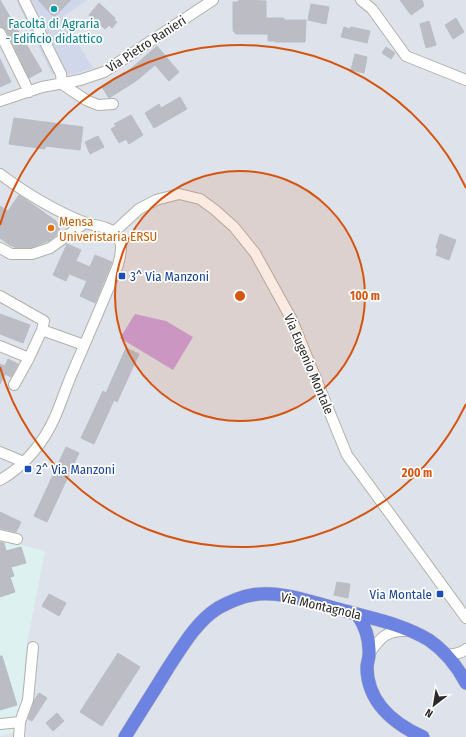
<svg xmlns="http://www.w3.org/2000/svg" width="466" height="737" viewBox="0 0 466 737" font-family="'Fira Sans Condensed',sans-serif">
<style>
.education{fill:#d0d7eb}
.medical{fill:#ddf1f1}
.green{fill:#caa1db}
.building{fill:#bbbcc4;stroke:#b8bdc6}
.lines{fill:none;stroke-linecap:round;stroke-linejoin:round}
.minor-casing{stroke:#b2b1a8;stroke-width:12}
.major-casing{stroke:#bfbfbf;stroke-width:14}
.minor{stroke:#fff;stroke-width:10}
.major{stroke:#6d83e1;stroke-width:13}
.ring{fill:none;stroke:#d5540f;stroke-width:2}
.culture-dot{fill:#0f9aa8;stroke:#fff;stroke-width:1.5}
.food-dot{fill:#e8710a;stroke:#fff;stroke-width:1.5}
.transit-dot{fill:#1a4fb4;stroke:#fff;stroke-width:1.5}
.labels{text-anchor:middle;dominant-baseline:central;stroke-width:3.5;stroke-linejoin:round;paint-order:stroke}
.culture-label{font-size:13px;fill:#0d838f;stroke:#fff}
.street-label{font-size:13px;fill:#2b2b2b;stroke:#fff}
.food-label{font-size:13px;fill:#c56008;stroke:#fff;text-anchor:start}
.transit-label{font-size:13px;fill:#164399;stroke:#fff;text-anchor:start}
.centre{fill:#d5540f;stroke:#fff;stroke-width:2}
.ring-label{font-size:12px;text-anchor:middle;font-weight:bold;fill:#d5540f;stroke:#fff;stroke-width:3.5;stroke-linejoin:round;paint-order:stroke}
</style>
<rect width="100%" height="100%" fill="#dee3eb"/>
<path class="education" d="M16,0h71l-25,17 31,51 -18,6h-23z"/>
<path class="medical" d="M0,540l45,11 -18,92 -6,64 -7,25 -14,4z"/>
<path class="green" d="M135,314l31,7 27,16 -20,33 -53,-32z"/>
<path class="building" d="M0,0l42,71 -13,7 -23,-48 -6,-3z
M38,0h33l-17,17z
M244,0l22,1v17h18v2h22l-1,22h-30v-1h-7v-7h-32l-3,-3v-29h5v-1z
M400,0h22l2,6 -13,9z
M99,3l16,15 -1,2 3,2 -5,6 -3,-3 -4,4 -16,-14z
M311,4l18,3 -3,17 -18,-4z
M456,18l8,14 -11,7 -8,-14z
M429,21l7,24 -10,3 -6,-24z
M344,27l6,2 1,-2 19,4 -3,12 -26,-6z
M157,46l22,26 -10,9 -14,-16 -19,16 -27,17 -7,-11 23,-15 1,1z
M386,47l9,6 -4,6 -9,-6z
M355,54l12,3 -3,16 -13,-3z
M0,59l11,23 -11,5z
M180,97l7,12 -33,19 -9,-15 14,-9 2,4z
M131,115l12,20 -14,9 -3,-5 -7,4 -8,-14 5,-3 -2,-2z
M14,118l69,9 -3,23 -35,-4v3l-36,-5z
M98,136l6,11 -14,7 -5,-12z
M19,195l37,26 4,9 -5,6 -5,4 -19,8h-15l-8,-4 -8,-6v-32l8,5z
M440,234l16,6 -7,20 -13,-5 2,-6 -2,-1z
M67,244l14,6 -5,11 14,6 5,-12 17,7 -17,41 -15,-7 7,-15 -18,-7 -3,7 -13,-6z
M0,314l30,11 -7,18 -23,-9z
M126,348l13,6 -22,48 -3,-2 -20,44 -13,-6 22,-47 3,2z
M8,359l10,5 -7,13 -6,-3 -5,10v-20l5,2z
M66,447l13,6 -32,69 -13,-6z
M0,512l21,10 -5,10 -16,-4z
M0,542l4,1 2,8 15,-4 5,16 -15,4 3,9 -4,1 5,15 -15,5z
M337,582l13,2 -2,14 -14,-3z
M49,594l17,9 -7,13 -17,-10z
M118,653l22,14 -38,59 -22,-14z
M0,656h2l15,49 -17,5z
M39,693l8,5 -15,23 -4,-2 7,-20z
M57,713l7,8 -11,10 -7,-8z"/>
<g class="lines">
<g class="minor-casing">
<path id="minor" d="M24,0l37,74 1,10
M361,0l11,9 34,47 60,24
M0,33l29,59
M62,84l24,16 12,5 15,-1
M0,101l42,-14 38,-7 24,-8 109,-72
M0,174c27,20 55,37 86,49 9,3 22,3 29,10 9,10 6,20 3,32 -14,35 -29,69 -44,104 -7,15 -12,32 -19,48 -11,25 -31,50 -55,63
M114,232l25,-23 17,-9 23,-6 21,5 15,11 19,17 21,26 37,67 55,135 119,163
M0,248l11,6h21l18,-6 35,-25
M0,296l44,25 -2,9
M0,346l29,12
M14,385l15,-27 13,-28 42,15
M0,452l24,10
M0,535l17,4
M369,654c11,-16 17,-24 38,-23
M446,655c8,-1 14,-1 20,-6
M0,724l20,-2
M19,737l1,-15 8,-22 5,-53"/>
</g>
<g class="major-casing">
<path id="major" d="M357,614c9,13 13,25 12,41 0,4 -2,8 -2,12 0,35 27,57 56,70
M125,737c14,-23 29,-46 43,-69 14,-21 28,-46 50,-60 11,-6 22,-11 34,-13 28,-5 59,7 86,14 31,9 63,14 91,31 16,11 28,26 37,43"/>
</g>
<use href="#minor" class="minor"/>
<use href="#major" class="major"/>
</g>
<circle cx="240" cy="296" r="125" fill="#d5540f" fill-opacity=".12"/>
<g class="ring">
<circle cx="240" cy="296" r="125"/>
<path d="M466 404A250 250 0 0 1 0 367M0 225A250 250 0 0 1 466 188"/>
</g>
<circle class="culture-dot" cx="54" cy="9" r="4"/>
<circle class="food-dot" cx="51" cy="228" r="4"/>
<g class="transit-dot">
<rect x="118" y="272" width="8" height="8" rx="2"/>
<rect x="24" y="465" width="8" height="8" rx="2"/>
<rect x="436" y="590" width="8" height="8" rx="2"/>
</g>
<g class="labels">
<g class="culture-label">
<text x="54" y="23">Facoltà di Agraria<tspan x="54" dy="15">- Edificio didattico</tspan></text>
</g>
<g class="street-label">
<text transform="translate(146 44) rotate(-33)">Via Pietro Ranieri</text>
<text transform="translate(309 364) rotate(67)">Via Eugenio Montale</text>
<text transform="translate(321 606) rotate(13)">Via Montagnola</text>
</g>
<g class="food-label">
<text x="59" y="221">Mensa<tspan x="59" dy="15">Univeristaria ERSU</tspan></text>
</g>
<g class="transit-label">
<text x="130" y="276">3^ Via Manzoni</text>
<text x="36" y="469">2^ Via Manzoni</text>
<text x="432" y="594" text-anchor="end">Via Montale</text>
</g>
</g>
<circle cx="240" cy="296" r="6" class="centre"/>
<g class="ring-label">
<text x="365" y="300">100 m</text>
<text x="417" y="477">200 m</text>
</g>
<g transform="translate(434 705) rotate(211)" stroke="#ffffff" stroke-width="3" paint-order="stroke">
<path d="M0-3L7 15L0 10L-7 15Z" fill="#2b2b2b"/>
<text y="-6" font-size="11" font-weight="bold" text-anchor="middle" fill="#2b2b2b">N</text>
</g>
</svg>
